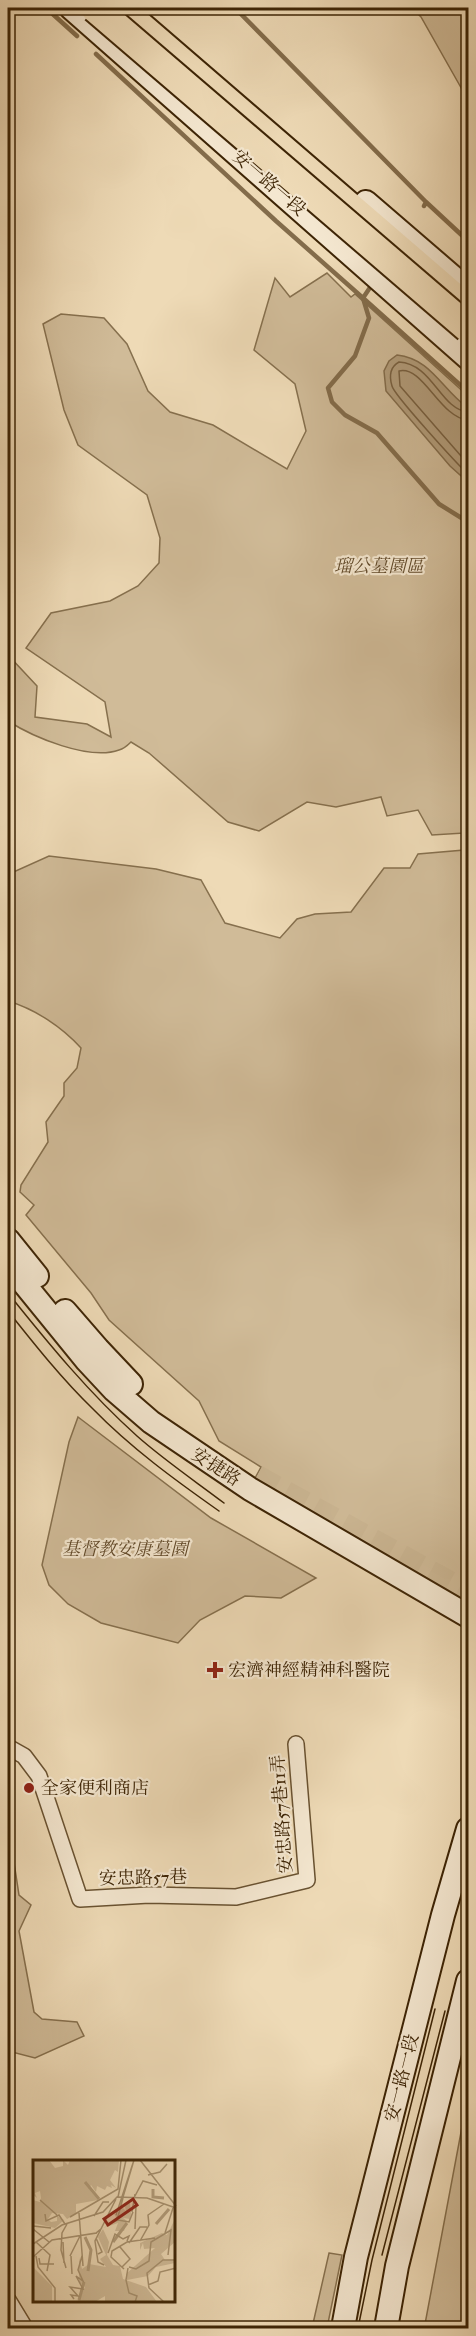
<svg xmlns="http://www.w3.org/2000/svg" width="476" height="2336" viewBox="0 0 476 2336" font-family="'IM FELL Double Pica','Noto Serif TC',serif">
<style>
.green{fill:#d0bb98;stroke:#86704e;stroke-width:1.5}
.water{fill:#b29c7a;stroke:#836c4b;stroke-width:1.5}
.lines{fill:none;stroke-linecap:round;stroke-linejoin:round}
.shore{stroke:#786040;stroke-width:1.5}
.stream{stroke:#836c4b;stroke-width:4.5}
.secondary-tunnel{stroke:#cbb693;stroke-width:22;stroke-dasharray:22 11;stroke-linecap:butt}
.street-casing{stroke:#695231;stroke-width:18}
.secondary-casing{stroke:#3d2405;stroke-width:26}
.highway-casing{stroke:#3d2405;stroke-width:32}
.street{stroke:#f4e7d0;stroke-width:15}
.secondary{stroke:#f4e7d0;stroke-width:22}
.highway{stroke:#eedab6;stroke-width:28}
.tram{stroke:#3d2405;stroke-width:1.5}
.highway-bridge-casing{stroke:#3d2405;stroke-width:32;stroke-linecap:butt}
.highway-bridge{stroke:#eedab6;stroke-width:28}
.poi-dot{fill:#8f2418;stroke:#f4e7d0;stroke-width:2}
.labels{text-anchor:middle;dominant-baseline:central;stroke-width:4.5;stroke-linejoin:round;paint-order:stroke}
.street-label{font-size:18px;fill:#3d2405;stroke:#f4e7d0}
.park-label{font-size:18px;font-style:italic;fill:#624a2a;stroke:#f4e7d0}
.poi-label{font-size:18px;fill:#3d2405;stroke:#f4e7d0;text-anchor:start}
.inset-river{fill:none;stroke:#b29c7a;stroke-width:3}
.inset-road{fill:none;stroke:#a7916f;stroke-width:1.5}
.view{fill:#8f2418;fill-opacity:0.15;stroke:#8f2418;stroke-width:3}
.inset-edge{fill:none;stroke:#3d2405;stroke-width:3}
</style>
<rect width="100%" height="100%" fill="#eedab6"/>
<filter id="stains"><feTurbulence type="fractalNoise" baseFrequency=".00333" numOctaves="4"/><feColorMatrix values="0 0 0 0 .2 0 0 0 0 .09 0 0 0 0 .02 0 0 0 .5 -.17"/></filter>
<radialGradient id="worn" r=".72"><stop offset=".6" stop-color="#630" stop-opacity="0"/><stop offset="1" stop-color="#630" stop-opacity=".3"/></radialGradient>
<path class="green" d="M412,8h56v92l-47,-83z
M327,273l24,24 4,-3 113,102v1209l-216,-121 9,-17 -42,-26 -20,-40 -90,-81 -18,-27 -65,-78 8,-10 -14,-13 1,-7 27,-43 -2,-20 18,-26v-13l13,-15 4,-20c-19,-21 -46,-39 -73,-47l1,-127 40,-18 107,13 45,11 24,43 55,15 17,-19 18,-5 36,-2 33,-44h26l8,-14 46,-4v-17l-32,2 -14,-25 -31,6 -6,-19 -45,10 -29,-5 -48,29 -31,-9 -79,-69 -18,-11c-3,3 -8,7 -12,8 -30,11 -86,-13 -111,-29v-66l29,31 -2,31 52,7 24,13 -6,-35 -79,-54 25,-35 59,-12 28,-15 21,-23 1,-25 -13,-43 -69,-50 -14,-35 -21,-86 18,-10 43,4 23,26 21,47 22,21 43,13 74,44 19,-38 -11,-47 -41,-34 21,-72 15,19z
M78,1417l133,101 105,60 -35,20 -36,-2 -45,24 -22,23 -77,-20 -33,-19 -19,-19 -7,-20 27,-123z
M8,1845l4,4 7,46 12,10 -12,26 15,81 8,7 35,3 7,14 -49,22 -27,-7z
M468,2095v233h-43v-4z
M329,2253l13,2 -15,73h-15z"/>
<path class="water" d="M397,355c35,4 44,34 71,53v74l-18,-16 -64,-75 -2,-20 5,-10z"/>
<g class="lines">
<path class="shore" d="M468,412c-28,-3 -35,-48 -69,-50 -9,5 -10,14 -7,24 2,9 66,79 76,88
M468,420c-28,-2 -45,-55 -69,-49l1,15 68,78"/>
<path class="stream" d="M46,8l31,28
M235,8l191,194 -2,4
M96,54l180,167 87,77 6,20 -14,38 -27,32 4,14 13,13 32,18 62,71 29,18
M426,202l42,39
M373,283l-10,15 105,94"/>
<path class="secondary-tunnel" d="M257,1476l211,116"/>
<g class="street-casing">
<path id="street" d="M8,1747l16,9 15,20 41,123 69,-4 87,2 71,-17 -11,-136
M8,2300l17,28"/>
</g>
<g class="secondary-casing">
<path id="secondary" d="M71,8l397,350
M366,202l102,88
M8,1240l29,36
M8,1264l79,97 27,29 37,32 99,67 218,127
M65,1311l33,38 33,35
M343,2328l13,-71 87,-342 25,-86
M386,2328l11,-62 71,-285"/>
</g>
<g class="highway-casing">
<path id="highway" d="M119,8l349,301"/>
</g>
<use href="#street" class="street"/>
<use href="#secondary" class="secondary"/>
<use href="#highway" class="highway"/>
<path class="tram" d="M8,1293c40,50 81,100 129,143 27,24 58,45 87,67
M8,1311c27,34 54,68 85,98 38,39 82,71 126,102
M382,2255l63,-244
M358,2328l14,-68 63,-251"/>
<g class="highway-bridge-casing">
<path id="highway-bridge" d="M95,8l373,320"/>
</g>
<use href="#highway-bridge" class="highway-bridge"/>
</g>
<g class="poi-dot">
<path d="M212 1661h6v6h6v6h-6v6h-6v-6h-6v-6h6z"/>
<circle cx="29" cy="1788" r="6"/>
</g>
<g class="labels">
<g class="street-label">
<text transform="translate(269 183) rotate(41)">安一路一段</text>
<text transform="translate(216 1467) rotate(33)">安捷路</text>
<text transform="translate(282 1814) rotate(-94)">安忠路57巷11弄</text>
<text transform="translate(143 1878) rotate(-1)">安忠路57巷</text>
<text transform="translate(402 2078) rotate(-76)">安一路一段</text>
</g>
<g class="park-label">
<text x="379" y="566">瑠公墓園區</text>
<text x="125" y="1549">基督教安康墓園</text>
</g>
<g class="poi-label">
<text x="228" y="1670">宏濟神經精神科醫院</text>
<text x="41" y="1788">全家便利商店</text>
</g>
</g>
<g transform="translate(33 2160)">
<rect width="142" height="142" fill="#eedab6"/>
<path d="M0,0h16l6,8 8,-2v-6l5,5 2,-5h49l-1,12 -3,-2 -5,10 6,8 -5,-3 1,3 -5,-2 -2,4 -8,-4 -1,6 -5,-7 -2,4 9,11 -22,4v10l-9,5 -4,-5 -11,-1 -4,6 3,3 6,-1v-5l7,4 -9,8 -22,-5v-23l7,2 1,-4 -1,-7 -5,2 2,5 -4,-3zM91,43h6l1,11 -1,5 -7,-1 4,3 -3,10h-9l3,-8 -15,5 15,-8 -4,-6 3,1 4,-9 5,5zM142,59v23l-14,12 4,6 10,-1v4l-19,4 -8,9 -21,4 -1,-6 29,-26 -11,1 -1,-6 -3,7v-7l22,-10 5,2zM70,69l6,13 -2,13 6,10 7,1 3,13 23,8 11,15h-52v-6l-10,6h-18l8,-15 -6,-5v-24l3,11 7,-5 17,3 -6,-8 6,-4 -8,-18zM0,107l19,19v16h-19z" fill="#d0bb98"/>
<path class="inset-river" d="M52,22l14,17M120,29v8l11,1M123,64l13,-15M52,77l6,13 -3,21M80,82l14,-19M46,140l5,-18"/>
<path class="inset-road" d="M107,0l36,46M115,15l12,-3 7,-8M102,36l8,-15 14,4M85,37l8,-37M90,37l11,-37M7,40l17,15M99,52l3,-18M46,53l4,53M12,54l1,7 13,-6 6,9M83,55l18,-55M61,56l9,-14h6M37,57l48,-28 3,-29M84,60l6,-22M73,65l12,-5 11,2 4,-10M0,66l18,2M0,69l16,13M102,69l1,-24M132,73l8,-25M63,78l6,14 -4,2M107,81l9,-16 -1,-10 16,-11M3,82l14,13 -3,16M30,82l1,21M96,83l11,-16h7M0,84l29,-19 41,-13 14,-15 30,1 29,10M87,87l10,12 -8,8M75,93l7,-19 8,5 6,-3 -2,5M3,96l2,11 17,21v14M37,96l10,-20M38,96l1,18M0,97l19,-17 45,-7M0,97l19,-17 44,-7 6,-5M6,98l1,6h14M71,105l-6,-3 -3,-21 21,-42M96,107l7,2 13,-8 2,-19 20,-12 -3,25M33,108l-5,-18 1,-17 5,-9M95,108l-2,12 3,13 8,3 -2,6M91,109l-13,-12 1,-6 15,-9 28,-4M115,125l10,-4 2,-9 16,-4M41,139l-3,-4 7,1 -8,-9 13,2 -7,-13 7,5 -5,-11 4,-14M131,142l-15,-14 -2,-15 16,-13h13"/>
<path class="view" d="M100,39l4,6 -29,20 -4,-6z"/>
<rect width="142" height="142" class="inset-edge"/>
</g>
<rect width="476" height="2336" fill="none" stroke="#eedab6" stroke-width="30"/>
<rect x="9" y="9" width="458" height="2318" fill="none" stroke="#3d2405" stroke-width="3"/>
<rect x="15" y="15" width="446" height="2306" fill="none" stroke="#3d2405" stroke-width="1.5"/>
<rect width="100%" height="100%" filter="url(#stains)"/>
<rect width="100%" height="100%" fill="url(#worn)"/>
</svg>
